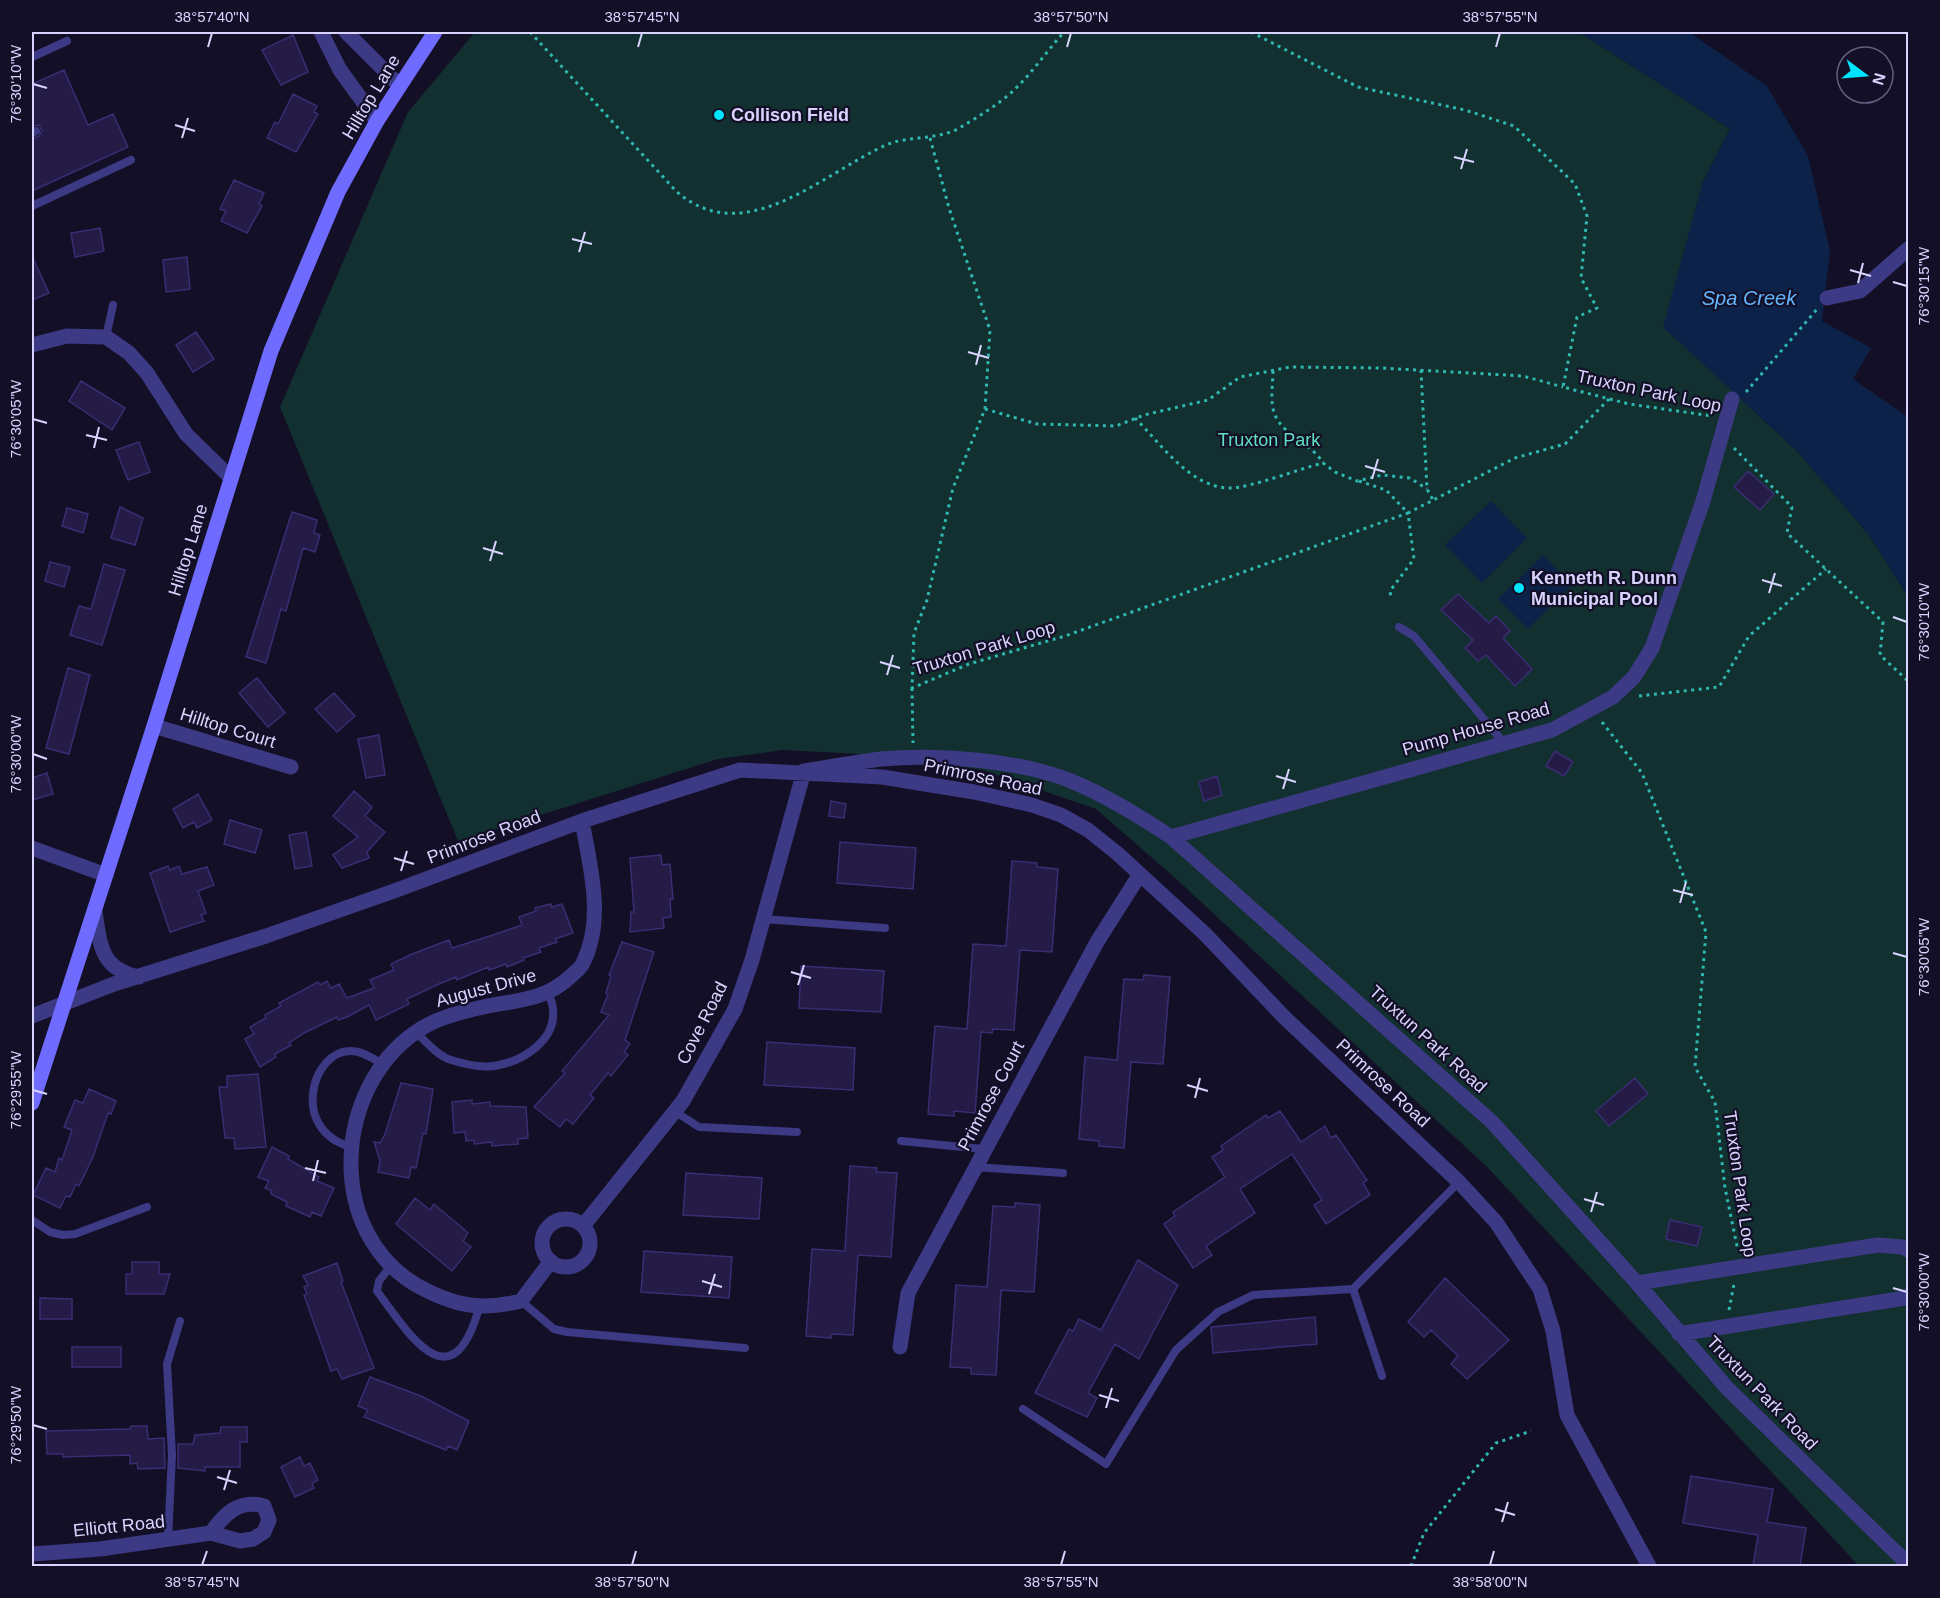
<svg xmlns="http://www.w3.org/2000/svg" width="1940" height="1598" viewBox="0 0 1940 1598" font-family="Helvetica,sans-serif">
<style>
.green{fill:#12302f}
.water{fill:#0c2248}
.building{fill:#241b47;stroke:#3b2d73;stroke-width:1.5}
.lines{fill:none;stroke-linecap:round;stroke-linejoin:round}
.path{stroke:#2fb8b0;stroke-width:3;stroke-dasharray:3 4.5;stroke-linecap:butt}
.lane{stroke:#3d3a85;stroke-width:8}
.street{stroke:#3d3a85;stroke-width:15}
.secondary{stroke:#6f6bff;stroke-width:15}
.ticks{fill:none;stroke:#d9d4ff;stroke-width:2}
.poi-dot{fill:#00e5ff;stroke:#130f26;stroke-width:2}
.labels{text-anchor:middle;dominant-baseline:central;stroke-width:4.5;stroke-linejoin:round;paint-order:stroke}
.street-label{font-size:18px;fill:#d9d4ff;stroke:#130f26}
.poi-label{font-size:18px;font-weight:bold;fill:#d9d4ff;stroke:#130f26;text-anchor:start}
.park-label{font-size:18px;fill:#5fe0c0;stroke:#130f26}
.water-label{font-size:20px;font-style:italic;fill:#62b6ff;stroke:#130f26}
.neatline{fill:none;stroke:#d9d4ff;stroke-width:2}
.ticks-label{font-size:15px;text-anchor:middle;fill:#d9d4ff}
</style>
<rect width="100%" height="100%" fill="#130f26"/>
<path class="green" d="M475,32h1104l151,97 -27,53 -39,145 133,124 73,85 38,61v969h-49l-372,-399 -314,-291 -77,-67 -113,-39 -124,-16 -76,-4 -65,9 -260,82 -178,-434 128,-295z"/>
<path class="water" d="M1579,32h110l78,54 41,70 22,95 -8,70 49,27 -18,31 55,38v180l-38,-61 -73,-85 -134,-124 40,-145 27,-53z
M1491,501l36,37 -45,45 -37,-38z
M1543,555l29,30 -44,44 -30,-30z"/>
<path class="building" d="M293,35l15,37 -27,13 -19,-35z
M64,70l24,55 25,-11 15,33 -96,44v-52l7,-3 3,-5 -3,-6 -7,1v-42z
M293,94l24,12 -3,6 4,2 -22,38 -29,-14 8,-16 3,2z
M234,180l30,13 -5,11 3,2 -15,27 -26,-12 5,-10 -6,-2z
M100,228l4,23 -29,6 -4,-24z
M32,256l17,37 -17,7z
M187,257l3,32 -24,3 -3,-32z
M196,332l18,27 -21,13 -17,-27z
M81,381l44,27 -13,22 -43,-29z
M139,442l11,30 -22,8 -12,-30z
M1748,471l26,23 -14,16 -26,-23z
M120,507l23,11 -8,27 -24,-7z
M67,508l21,6 -5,19 -21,-7z
M292,512l25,8 -3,13 6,2 -5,17 -12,-4 -17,63 -5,-2 -15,54 -20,-6z
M50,562l20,5 -6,20 -19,-6z
M104,564l21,6 -23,75 -32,-10 9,-29 12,3z
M1458,594l31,29 7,-7 14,15 -7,7 29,31 -17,17 -29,-31 -8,6 -13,-13 8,-8 -32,-30z
M68,668l22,7 -21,79 -23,-6z
M257,678l28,35 -17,14 -29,-34z
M334,693l21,23 -18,16 -22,-23z
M379,735l6,40 -19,3 -8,-39z
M1555,751l18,11 -9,14 -18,-10z
M47,773l6,21 -21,6v-22z
M1217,776l5,19 -18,6 -5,-19z
M354,791l18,16 -7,9 20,16 -18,20 2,6 -27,10 -9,-13 25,-18 -25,-21z
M198,794l14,26 -15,8 -3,-6 -11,6 -10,-19z
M831,801l15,3 -2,14 -15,-2z
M230,820l32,10 -7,23 -31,-9z
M306,832l6,34 -17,3 -6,-34z
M840,842l76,6 -3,41 -76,-6z
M661,855l1,10 8,-1 3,35h-3l1,18 -8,1 1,10 -34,4 1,-20h3l-4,-54z
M1012,861l25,2v4l21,2 -6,83 -32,-2 -6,80 -21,-1 -1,4 -11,-1 -6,81 -21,-2v5l-26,-2 7,-88 32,3 6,-85 33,2z
M168,866l2,4 9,-4 3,8 25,-7 7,18 -16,6 8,22 -5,2 3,6 -34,11 -20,-59z
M551,904l1,3 10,-3 11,29 -18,6 2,3 -18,6 2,4 -18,6 1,2 -17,7 -1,-3 -17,6 -1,-3 -31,13 -1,-3 -17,7 -32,15 2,5 -33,16 -7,-15 -22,12 -9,3 -1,-3 -33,16 -15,10 2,2 -16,9 1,3 -16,10 -15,-28 9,-5 -4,-7 16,-9 -1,-3 16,-9 -2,-3 39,-21 2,3 7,-4 4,7 8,-4 8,14 27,-10 -4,-8 24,-10 -3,-6 21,-10 37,-14 3,8 44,-14 26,-9 -3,-8 17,-6 -1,-3z
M622,942l32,10 -29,88 5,4 -6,8 4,3 -17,21 -3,-3 -18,22 4,3 -21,26 -7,-5 -6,8 -26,-20 31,-34 -3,-2 47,-56 -8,-3 7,-18 -2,-1 5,-17 -2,-1z
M801,966l83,5 -3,41 -82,-4z
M1144,975l26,2 -7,87 -32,-2 -7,86 -25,-2v-5l-20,-2 6,-82 32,3 7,-81 19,1z
M767,1042l88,6 -2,42 -89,-5z
M258,1074l8,73 -31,2 -1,-11h-9l-6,-51h8v-11z
M1635,1078l13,16 -39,32 -13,-15z
M401,1083l32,6 -7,45 -3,-1 -7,35 -5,-1 -2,11 -31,-6 2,-11 -6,-19 6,1 5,-9z
M89,1089l27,12 -5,13 -3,-1 -15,44 -14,29 -3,-2 -6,13 -4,-1 -6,12 -27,-13 13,-27 9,4 4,-14 3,2 10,-30 -8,-3 11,-27 8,3z
M472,1100v4l18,-2v4l36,1 2,31 -10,1v5l-26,2v-4l-18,2v-4l-8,1 -1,-9 -11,1 -2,-31z
M1280,1111l21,31 24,-16 6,12 5,-3 31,45 -4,3 7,12 -44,29 -12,-19 8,-5 -30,-46 -52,35 15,24 -49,33 6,9 -19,13 -29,-44 11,-8 -2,-4 52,-35 -13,-20 11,-7 -2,-4 45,-31 2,3z
M272,1147l17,9 -1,3 31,18 -2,4 17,7 -13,28 -9,-4 -2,5 -24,-11 1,-4 -16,-8 1,-3 -7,-3 4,-7 -11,-4z
M850,1166l27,2 -1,4 21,1 -6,84 -33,-2 -5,80 -21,-1 -1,4 -25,-2 6,-87 33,2z
M686,1173l76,5 -3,41 -76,-4z
M415,1198l15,12 4,-6 34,29 -5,8 8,6 -19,24 -56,-47z
M1015,1203l25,2 -6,87 -33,-2 -5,85 -25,-1v-6l-21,-1 6,-82 31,2 6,-81 22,1z
M1670,1220l32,7 -5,19 -31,-7z
M644,1251l88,6 -3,41 -88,-6z
M1138,1260l40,25 -39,74 -24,-15 -27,49 9,5 -10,19 -52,-24 34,-64 4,2 6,-12 22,11z
M132,1262h27v12h11l-6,20h-38v-20h6z
M337,1263l6,18 -2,1 33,86 -32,11 -5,-10 -6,2 -27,-76 3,-1 -3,-7 4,-2 -5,-9z
M1445,1278l64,62 -42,39 -16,-15 7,-8 -27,-26 -7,7 -16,-15z
M40,1298l32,1v20h-32z
M1315,1317l2,27 -104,9 -2,-26z
M72,1347h49v20h-49z
M370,1377l51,19 48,25 -12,29 -9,-4 -2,4 -82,-33 4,-7 -10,-4z
M131,1426h16l1,13 16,-1 1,30 -27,1 -1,-6 -7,1v-9l-67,2v-3h-16l-1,-23 84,-2z
M221,1427h26v15h-7v25h-35v4l-27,-3v-24h15l2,-9 25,-2z
M300,1457l4,9 6,-3 8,17 -6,3 2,5 -19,9 -14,-30z
M1691,1476l82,13 -6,33 39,6 -6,38h-47l5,-31 -75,-12z"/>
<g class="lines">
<path class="path" d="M530,32l146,159c68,60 146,-17 210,-46 23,-10 52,-4 75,-18 17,-10 38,-23 52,-36 19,-18 34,-40 51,-59
M1251,32l107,55 107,23 49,16 61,58 12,32 -6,62 16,30 -20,9 -14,70 66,17 83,12
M930,138l19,70 41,122 -5,79 -32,79 -26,112 -13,33 -2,55 57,-24 96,-28 343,-123 6,46 -24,32 1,7
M1421,370l6,119 6,11
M1273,371c0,14 -4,33 3,46 10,20 36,27 47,46
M1746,392l72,-84
M985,409l52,15 79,2 28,-11 64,-15 32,-23 50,-10 91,1 142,8 40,11
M1135,418c26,26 55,69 94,70 18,1 73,-20 94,-25l12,9 22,9 25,-6 28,3 17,11
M1734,448l58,59 -5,26 96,89 -3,33 28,26
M1359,481l27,9 22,23 107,-55 50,-14 44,-45
M912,688l1,55
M1639,696l80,-9 30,-51 77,-67
M1602,722l40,51 64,159 -11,135 20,35 10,86 13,63
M1729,1310l5,-26
M1411,1566l13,-33 72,-90 35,-12"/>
<path class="lane" d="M32,57l35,-16
M32,133l4,-2
M32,206l99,-46
M106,337l7,-32
M1399,627l15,9 90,107
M763,919l122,9
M416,1032c9,9 20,22 32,27 15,5 35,10 51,6 25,-5 57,-25 54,-55 0,-6 -3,-12 -5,-18
M674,1111l25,16 98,5
M901,1141l82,8
M351,1147c-62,-17 -39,-97 0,-96 11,0 21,7 30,12
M975,1167l88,6
M32,1220l18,12 13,3 12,-1 72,-27
M390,1267l-11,14 -2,10c33,45 75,113 102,17
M1353,1289l29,87
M521,1301l33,28 13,3 178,16
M1023,1409l83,55 70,-114 42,-38 35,-17 100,-6 106,-107
M168,1540l4,-85 -5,-91 13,-43"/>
<path class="street" d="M321,32l19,38 37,51
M346,32l53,53
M1827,298l33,-7 48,-42
M32,345l35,-9 39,1 23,16 18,20 39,61 45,44
M154,726l137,41
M1171,837l381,-107 61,-33 21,-20 18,-29 51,-147 29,-102
M32,848l74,27
M95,911c5,33 5,58 44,66
M32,1016l82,-32 152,-48 128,-45 188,-70 158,-51 142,7 92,15 58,13 29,10 27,15 30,24 87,80 79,83 175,165 37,40 44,67 13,42 14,84 82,151
M542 1243a24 24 0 1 1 48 0a24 24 0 1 1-48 0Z
M583,1226l100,-125 52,-92 17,-49 52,-189c26,-4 52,-9 77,-12 57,-5 137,1 190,22 36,15 68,35 100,56l321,285 145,161 90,105 181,176
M551,1261l-30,40c-40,10 -67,5 -103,-15 -93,-53 -85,-197 -2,-254 18,-13 41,-19 63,-24 33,-8 65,-6 92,-32 4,-4 10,-8 12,-13 22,-44 7,-97 -1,-142
M1637,1283l241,-38 24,2 6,3
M1679,1334l226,-36 3,-2
M900,1347l8,-54 189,-351 43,-68
M32,1554l68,-5 111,-16 29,8 13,-2 11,-7 5,-12 -5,-14c-25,-7 -40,8 -53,27"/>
<path class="secondary" d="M32,1103l122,-377 117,-375 67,-159 39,-71 58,-89"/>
</g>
<path class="ticks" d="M208,47l4,-14M638,47l4,-14M1067,47l4,-14M1496,47l4,-14M33,84l14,4M175,125l20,6M182,138l6,-20M1454,157l20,5M1461,169l6,-20M572,239l20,5M579,252l6,-20M1850,270l21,6M1893,282l14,4M1858,283l5,-20M968,352l21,6M976,365l5,-20M33,419l14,4M86,435l21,5M94,448l5,-21M1365,466l20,6M1372,479l6,-20M483,548l20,6M490,561l6,-20M1762,580l20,6M1769,593l6,-20M1893,617l14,5M880,662l20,6M887,675l6,-20M33,754l14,5M1276,776l20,6M1283,789l6,-20M394,858l20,6M401,871l6,-20M1673,890l20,5M1680,903l6,-21M1893,953l14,4M791,972l20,6M798,985l6,-20M1187,1085l21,6M33,1090l14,4M1195,1098l5,-20M305,1168l21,5M313,1181l5,-21M1584,1199l20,6M1591,1212l6,-20M702,1281l20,6M1893,1288l14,4M709,1294l6,-20M1099,1395l20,6M1106,1408l6,-20M33,1425l14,4M217,1477l20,6M224,1490l6,-20M1495,1509l20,6M1502,1522l6,-20M202,1565l5,-14M632,1565l4,-14M1061,1565l4,-14M1490,1565l4,-14"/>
<g class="poi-dot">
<circle cx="719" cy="115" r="6"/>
<circle cx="1519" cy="588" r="6"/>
</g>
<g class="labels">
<g class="street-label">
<text transform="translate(371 97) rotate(-59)">Hilltop Lane</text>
<text transform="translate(1649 391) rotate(12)">Truxton Park Loop</text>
<text transform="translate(188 550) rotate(-73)">Hilltop Lane</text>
<text transform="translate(984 648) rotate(-17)">Truxton Park Loop</text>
<text transform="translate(228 728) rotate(17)">Hilltop Court</text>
<text transform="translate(1476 729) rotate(-16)">Pump House Road</text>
<text transform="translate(983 777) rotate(12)">Primrose Road</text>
<text transform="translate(484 837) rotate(-21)">Primrose Road</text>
<text transform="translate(486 988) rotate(-15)">August Drive</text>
<text transform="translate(702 1023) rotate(-63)">Cove Road</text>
<text transform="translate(1428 1039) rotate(42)">Truxtun Park Road</text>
<text transform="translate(1383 1083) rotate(43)">Primrose Road</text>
<text transform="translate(991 1096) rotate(-62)">Primrose Court</text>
<text transform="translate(1740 1184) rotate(82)">Truxton Park Loop</text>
<text transform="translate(1762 1393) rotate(46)">Truxtun Park Road</text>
<text transform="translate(119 1526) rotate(-6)">Elliott Road</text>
</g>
<g class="poi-label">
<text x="731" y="115">Collison Field</text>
<text x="1531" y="578">Kenneth R. Dunn<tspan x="1531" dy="21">Municipal Pool</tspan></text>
</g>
<g class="park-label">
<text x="1269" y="440">Truxton Park</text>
</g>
<g class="water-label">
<text x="1749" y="298">Spa Creek</text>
</g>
</g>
<rect width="1940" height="1598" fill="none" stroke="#130f26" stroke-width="66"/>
<g transform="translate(1865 75) rotate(106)"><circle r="28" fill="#130f26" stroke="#625e7d" stroke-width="1.5"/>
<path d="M0-4.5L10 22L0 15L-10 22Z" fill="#00e5ff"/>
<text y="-9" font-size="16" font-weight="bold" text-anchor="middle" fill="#d9d4ff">N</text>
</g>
<rect x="33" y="33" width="1874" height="1532" class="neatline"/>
<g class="ticks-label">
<text x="212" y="22">38°57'40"N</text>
<text x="642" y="22">38°57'45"N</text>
<text x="1071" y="22">38°57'50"N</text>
<text x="1500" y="22">38°57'55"N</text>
<text transform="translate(16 84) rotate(-90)" y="5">76°30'10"W</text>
<text transform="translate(1924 286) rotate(-90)" y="5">76°30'15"W</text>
<text transform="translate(16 419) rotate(-90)" y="5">76°30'05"W</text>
<text transform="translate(1924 622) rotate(-90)" y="5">76°30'10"W</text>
<text transform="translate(16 754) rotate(-90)" y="5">76°30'00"W</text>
<text transform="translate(1924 957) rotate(-90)" y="5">76°30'05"W</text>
<text transform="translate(16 1090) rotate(-90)" y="5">76°29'55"W</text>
<text transform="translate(1924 1292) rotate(-90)" y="5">76°30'00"W</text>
<text transform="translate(16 1425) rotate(-90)" y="5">76°29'50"W</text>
<text x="202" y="1587">38°57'45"N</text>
<text x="632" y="1587">38°57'50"N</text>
<text x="1061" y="1587">38°57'55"N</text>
<text x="1490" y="1587">38°58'00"N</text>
</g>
</svg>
